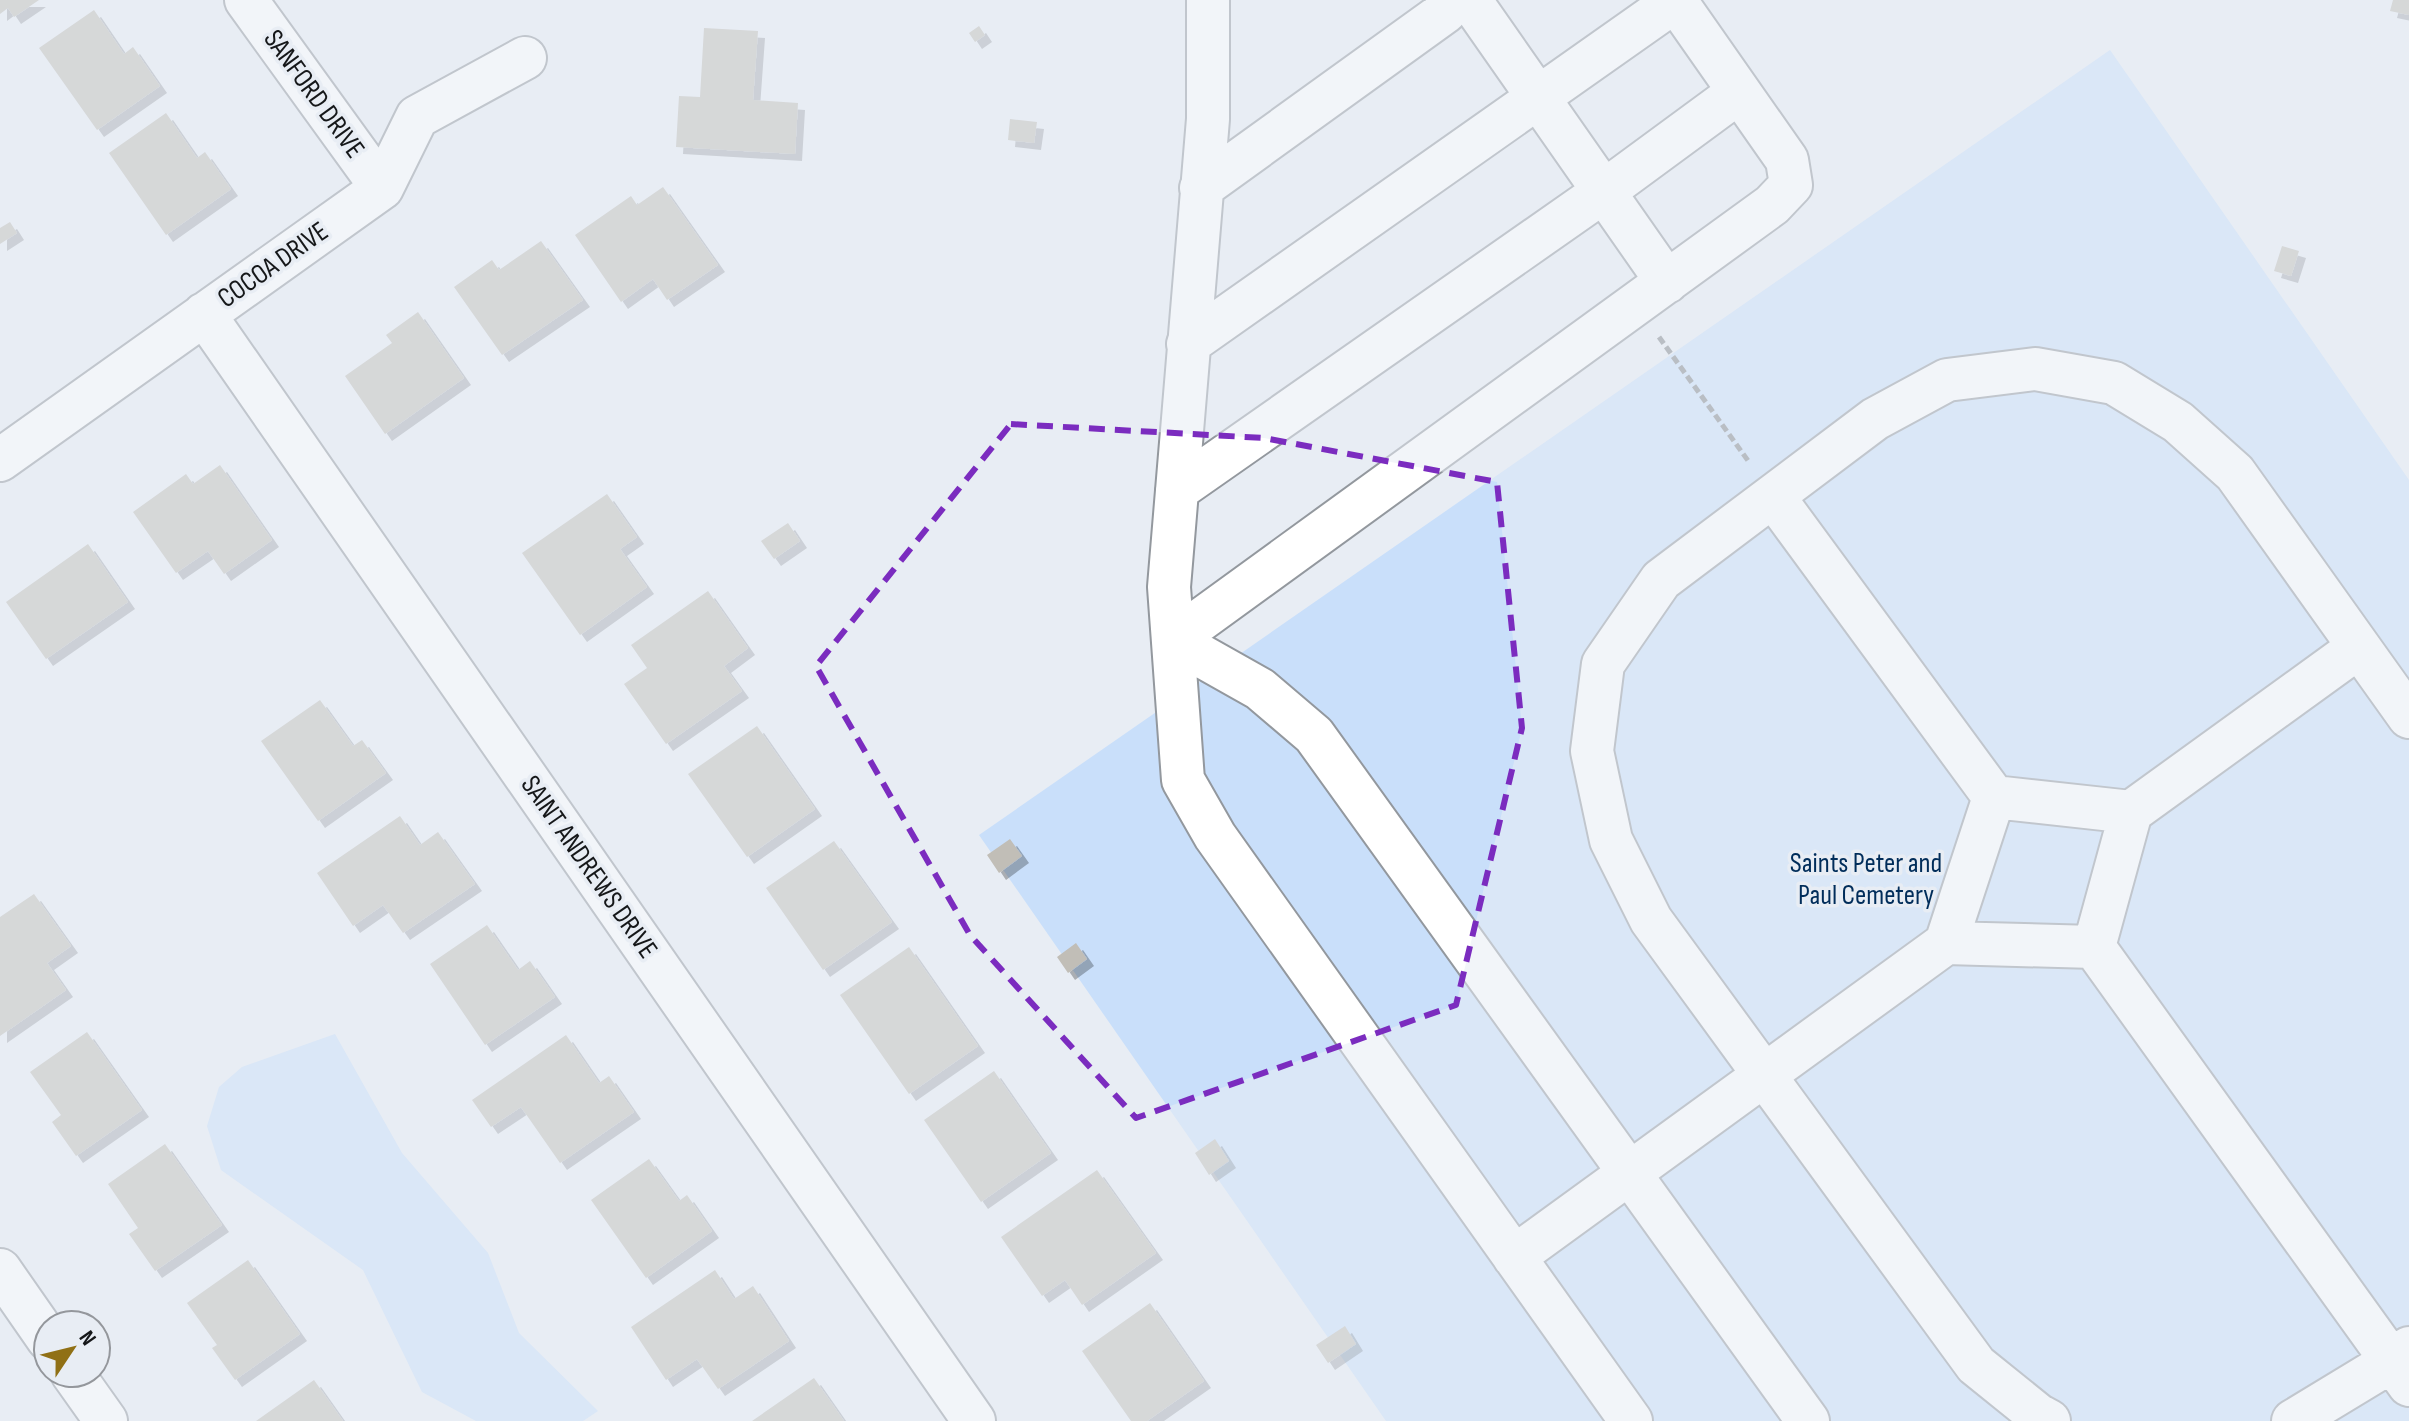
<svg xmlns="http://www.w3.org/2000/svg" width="2409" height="1421" viewBox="0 0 2409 1421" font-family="'Sofia Sans Condensed',sans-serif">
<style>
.green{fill:#c9dffa}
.building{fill:#c1beb7;filter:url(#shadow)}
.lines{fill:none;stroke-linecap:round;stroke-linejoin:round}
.minor-casing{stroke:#93989e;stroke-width:46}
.path{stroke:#82858a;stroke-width:5;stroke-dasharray:8 4;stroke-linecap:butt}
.minor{stroke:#fff;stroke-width:42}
.marked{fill:none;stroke:#7b2cbf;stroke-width:6;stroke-dasharray:16 10;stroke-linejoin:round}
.labels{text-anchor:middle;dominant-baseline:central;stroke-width:7;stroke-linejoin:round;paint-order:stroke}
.street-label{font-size:28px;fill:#151719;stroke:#e8edf4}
.park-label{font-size:28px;fill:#012d5a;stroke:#e8edf4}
</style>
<defs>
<filter id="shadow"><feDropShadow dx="7" dy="7" stdDeviation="0" flood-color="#0004"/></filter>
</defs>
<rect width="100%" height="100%" fill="#e8edf4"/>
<path class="green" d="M2110,50l299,430v941h-1023l-407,-586z
M335,1034l67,119 86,100 31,80 79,78 -15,10h-107l-54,-29 -59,-122 -142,-100 -14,-44 12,-39 23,-20z"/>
<path class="building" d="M0,0h39l-25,17 -6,-9 -8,6z
M2393,0h16v15l-19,-4z
M94,10l30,44 9,-7 27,39 -63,44 -58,-82z
M979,26l6,9 -10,7 -6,-9z
M704,28l54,3 -5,69 45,3 -3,51 -119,-7 3,-51 21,1z
M166,113l31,45 8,-6 26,37 -65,46 -57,-82z
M1010,119l27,3 -3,21 -26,-3z
M663,187l55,78 -51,35 -14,-21 -32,23 -46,-67 56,-39 6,9z
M10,222l7,11 -17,11v-16z
M541,241l42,59 -81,55 -48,-68 38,-27 7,10z
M2282,246l17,5 -8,25 -17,-5z
M418,312l46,66 -79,56 -40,-58 47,-33 -6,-8z
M220,465l52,75 -48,34 -16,-23 -32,22 -43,-61 53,-38 7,10z
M607,494l30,43 -17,12 27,38 -67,48 -58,-82z
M788,523l12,18 -26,18 -13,-18z
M88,544l40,58 -82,57 -40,-57z
M708,591l40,57 -24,18 18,25 -76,53 -42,-60 23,-16 -16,-23z
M320,700l33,46 9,-6 24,33 -68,48 -57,-80z
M757,726l58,83 -68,48 -59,-83z
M400,816l20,29 18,-13 37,52 -72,49 -20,-28 -30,21 -36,-53z
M1010,839l12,17 -23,17 -12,-18z
M834,841l58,81 -69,48 -57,-82z
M34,894l37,52 -24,17 19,27 -66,46v-119z
M487,925l31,45 12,-9 25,36 -70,48 -55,-81z
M1076,943l11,16 -19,14 -11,-16z
M909,947l69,99 -69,48 -69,-99z
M87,1032l55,78 -66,46 -24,-34 9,-7 -31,-43z
M566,1035l33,48 10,-7 25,36 -74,51 -39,-56 -30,20 -19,-27z
M994,1071l57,82 -70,49 -57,-82z
M1215,1139l14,22 -20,14 -14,-22z
M165,1144l57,81 -67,46 -26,-37 9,-6 -30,-44z
M649,1159l30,42 8,-6 25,36 -66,47 -55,-78z
M1097,1170l59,83 -74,52 -17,-25 -23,16 -41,-59z
M248,1260l52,74 -65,46 -23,-32 5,-3 -30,-42z
M715,1270l19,29 19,-13 36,55 -71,48 -21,-30 -31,21 -35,-53z
M1150,1303l54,78 -57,40h-16l-49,-70z
M1345,1326l11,18 -28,19 -12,-18z
M814,1378l30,43h-92z
M314,1380l29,41h-87z"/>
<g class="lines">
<g class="minor-casing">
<path id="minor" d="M246,0l136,188
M1208,0v119l-39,468 14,193 32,56 416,585
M1470,0l197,282
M1675,0l112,160 4,25 -19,20 -599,435 87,49 54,46 494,686
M1201,188l244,-176 2,-12
M204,314l770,1107
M1188,344l487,-343
M0,460l382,-272 35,-71 108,-59
M1177,490l426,-298 136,-100
M1773,496l221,301 137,15 228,-165
M1946,943l148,4 37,-135
M2094,947l315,438
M1514,1257l432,-314 48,-146
M0,1270l48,69
M72,1373l34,48
M2049,1421l-11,-6 -62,-50 -325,-445 -40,-80 -19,-89 11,-87 58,-84 214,-161 72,-39 88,-11 79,14 64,39 57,51 174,244
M2293,1421l99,-60 17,-13"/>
</g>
<path class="path" d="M1659,337l90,125"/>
<use href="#minor" class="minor"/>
</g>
<path d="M0 0H2409V1421H0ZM1011,424l253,14 233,44 25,246 -66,277 -320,113 -166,-183 -154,-269z" fill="#e8edf4" fill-opacity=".55" fill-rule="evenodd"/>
<path class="marked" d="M1011,424l253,14 233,44 25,246 -66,277 -320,113 -166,-183 -154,-269z"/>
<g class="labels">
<g class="street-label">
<text transform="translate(314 94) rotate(54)">SANFORD DRIVE</text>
<text transform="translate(273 265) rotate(-35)">COCOA DRIVE</text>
<text transform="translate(589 867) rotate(55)">SAINT ANDREWS DRIVE</text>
</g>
<g class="park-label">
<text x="1866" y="863">Saints Peter and<tspan x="1866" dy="32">Paul Cemetery</tspan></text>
</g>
</g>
<g transform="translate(72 1349) rotate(55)"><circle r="38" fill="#e8edf4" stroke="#94979c" stroke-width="2"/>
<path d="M0-6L14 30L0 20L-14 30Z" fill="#907015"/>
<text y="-12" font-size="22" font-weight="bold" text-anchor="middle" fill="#151719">N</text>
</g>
</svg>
